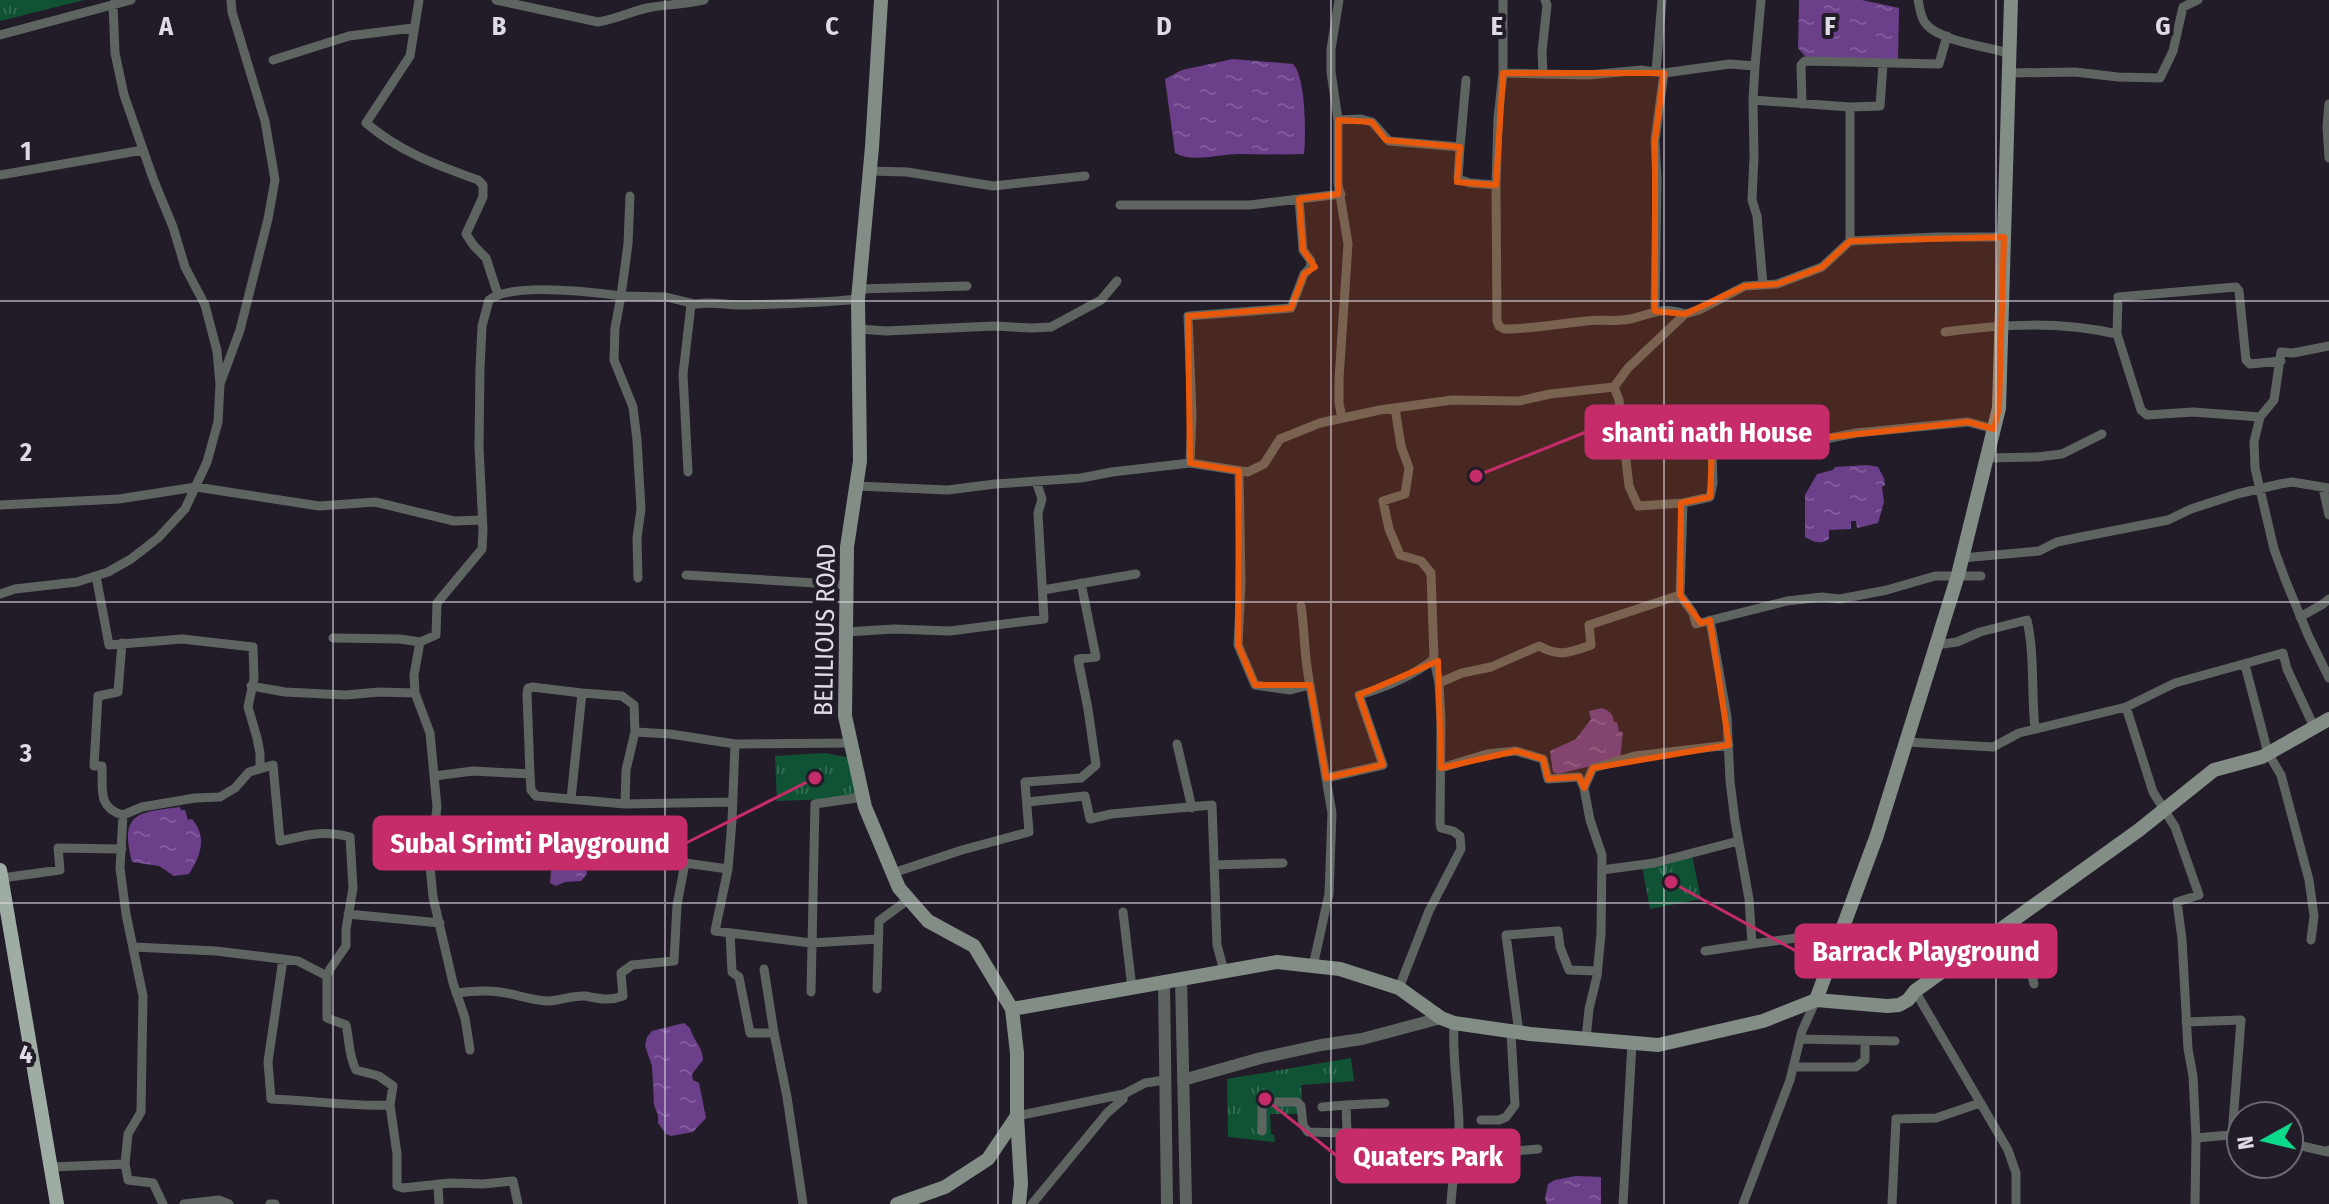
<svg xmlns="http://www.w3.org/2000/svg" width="2329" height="1204" viewBox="0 0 2329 1204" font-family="'Fira Sans Condensed',sans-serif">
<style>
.grass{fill:url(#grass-tufts)}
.water{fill:url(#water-ripples)}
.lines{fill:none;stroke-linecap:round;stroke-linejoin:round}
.minor{stroke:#5e6561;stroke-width:9}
.tertiary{stroke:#5e6561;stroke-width:12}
.secondary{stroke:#828d86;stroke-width:14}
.primary{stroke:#9eaca3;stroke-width:14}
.marked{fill:#e8590c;fill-opacity:0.2;stroke:#e8590c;stroke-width:6;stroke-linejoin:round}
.grid{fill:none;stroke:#dfdbe3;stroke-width:2;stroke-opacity:0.55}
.labels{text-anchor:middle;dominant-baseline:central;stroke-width:8;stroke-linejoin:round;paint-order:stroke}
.street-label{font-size:26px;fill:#dfdbe3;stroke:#221c28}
.grid-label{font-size:26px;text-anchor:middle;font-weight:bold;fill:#dfdbe3;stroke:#221c28;stroke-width:8;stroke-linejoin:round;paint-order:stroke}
.leader{fill:none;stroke:#c52c69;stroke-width:3}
.callout-dot{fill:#c52c69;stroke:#221c28;stroke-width:3}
.callout{fill:#c52c69;stroke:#c52c69;stroke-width:3}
.callout-label{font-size:28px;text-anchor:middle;font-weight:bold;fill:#fff}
</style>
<defs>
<pattern id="grass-tufts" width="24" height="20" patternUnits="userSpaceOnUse" patternTransform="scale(2)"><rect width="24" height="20" fill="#105334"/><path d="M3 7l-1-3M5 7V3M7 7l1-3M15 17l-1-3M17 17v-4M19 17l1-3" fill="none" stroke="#326b51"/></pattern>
<pattern id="water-ripples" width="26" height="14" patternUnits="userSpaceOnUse" patternTransform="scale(2)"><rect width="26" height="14" fill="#6b3f8a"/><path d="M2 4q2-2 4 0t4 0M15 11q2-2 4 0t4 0" fill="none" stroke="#805a9a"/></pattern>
</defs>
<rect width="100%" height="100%" fill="#221c28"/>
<path class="grass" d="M0,0h84l-84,21z
M825,753l26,5 6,40 -80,3 -2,-45z
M1692,855l9,44 -51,10 -8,-43z
M1351,1058l3,23 -53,4 2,29h-33l1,20 3,1 1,7 -47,-5 -1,-58z"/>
<path class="water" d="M1799,0h63l37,8 -1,54 -92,-5 -8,-9z
M1233,59l60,5c13,13 13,72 11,90 -22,1 -43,0 -65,0 -20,0 -46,9 -64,-1l-10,-74 17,-9z
M1867,465l11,2 6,11 1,7 -3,2 2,15 -6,21 -21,5 -1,-7h-5v8l-22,1v9c-8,6 -16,3 -24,-2v-42l12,-21 16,-4 2,-3z
M1602,708c8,3 11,6 12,14h3l2,9 4,1 -3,27 -62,15 -5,-2 -3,-21 26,-12 15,-20 -2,-8z
M180,807l1,3h4l3,10 4,-1c16,19 8,37 -3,55l-15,2 -15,-10 -27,-4c-13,-49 6,-50 48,-55z
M564,823c16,3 20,4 24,20l10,6v7l-12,5 1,13 -6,7 -16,1 -9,4 -6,-3 5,-53z
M684,1023l6,5c3,12 13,19 13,32l-11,14 1,6 6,3 7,35 -13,14 -22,4 -5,-2 -8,-11v-8l-4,-10 -2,-39 -7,-20 2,-9 5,-6z
M1576,1176l25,1v27h-54l-2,-5 3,-15 7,-4z"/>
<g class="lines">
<path class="minor" d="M419,0l-9,56 -44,67c34,29 71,42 112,57l5,5v12l-17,37 8,12 12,12 12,37
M496,0l102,22c18,-3 32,-10 49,-14 19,-4 38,-3 57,-8
M1339,0l-8,49v23l7,48v63l10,61 -9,135v24l3,15
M1503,0v73
M1918,0c2,8 2,17 8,24 14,17 62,23 83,29
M113,4l2,49 9,42 30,86 19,46 12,40 20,38 12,46 3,33 20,-54 28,-111 7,-39 -10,-59 -33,-109 -1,-12
M0,35l131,-35
M273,60l76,-24 64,-8
M1755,66l6,-66
M1656,72l6,-72
M2009,73l66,-1 43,5 42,1 13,-27 10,-44 15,-7
M1543,74l46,1 52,-5 23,3 -9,67 2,40 -2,131
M1753,100l1,57 -2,43 5,16 6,69
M1802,104l-1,-39 4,-4 134,3 8,-28
M2329,104l-2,23 2,31
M1850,107l30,-1 3,-42
M1338,120l23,-1 11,3 17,19 71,6 -2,32 12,4 26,2 1,136 2,5 5,3c28,0 54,-5 82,-8 14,-2 30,1 44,-2 22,-5 31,-13 55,-5
M1460,147l6,-67
M870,171l37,1 86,14 92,-10
M0,175l143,-25
M1496,185l2,-67 5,-45 40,1 -1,-22 5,-47 -2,-5
M1120,205h130l91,-11
M1850,241l87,-4h67
M859,289l108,-3
M859,329l27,2 108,-5 37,2 20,-1 50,-27 16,-19
M1945,332c59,-8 114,-11 172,2l24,76 6,5 46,-3 67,5
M2117,334l1,-37 118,-10 3,4 7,69 4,4 31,-3
M2329,346l-36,7 -12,-1 -7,48 -14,17 -6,25 1,26 19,81 11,30 23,56 21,43
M1614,387l5,13 10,86 9,20 45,-3 27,-6 3,-14 -1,-33 37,-8 37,-4 39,1 31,-6 112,-11 26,7
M1395,408l6,38 8,22 -4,26 -22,7 6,28 11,26 21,6 10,12 3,86
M1987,458l50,-1 25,-3 40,-20
M1190,463l2,-49 -4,-98 103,-8 13,-34 6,-6 1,-7 -8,-11 -4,-51
M1239,471l2,111 -3,63 17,40 35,5 20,-5 22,128 -3,81 -16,72
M688,472l-5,-98 8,-69c19,-5 36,1 55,0 38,-1 75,-2 112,-6
M856,486l92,4 47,-6 86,-6 31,-6 78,-9 58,9 16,-8 16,-25 40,-16 60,-13 72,-10 67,1 31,-7 64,-7 14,-19 57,-54 14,-4 46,-24 32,-2 45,-17 28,-26v-134l-97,-7 2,-34 -25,-2 -66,9
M2323,488l6,27
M0,505l119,-6 77,-12 123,19 56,-4 79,19 28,-1
M1962,558l77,-7 18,-9 24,-5 87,-17 23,-11 46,-15 43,-10 12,-2 37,6
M686,575l161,10
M96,576l13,69 73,-6 71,8 1,32 -6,28 9,31 3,15v14
M638,578l-1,-40 4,-29 -4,-69 -4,-33 -19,-47 1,-32 6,-32 45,1 29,7
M1043,590l93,-16
M0,594l15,-5 62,-7 31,-10 23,-13 27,-21 27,-29 22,-47 11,-40 2,-38
M1680,595l3,-92
M1301,606c4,27 3,52 9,79
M2300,617l23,-13 6,-5
M1710,620l17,97 3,64 5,40 14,78 3,45 59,-8 25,9
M846,632l48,-3 56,2 94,-12 -6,-106 4,-14 -6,-18
M333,638l67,1 20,3
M122,643l-4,49 -20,4 -4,70h8c1,23 -5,42 21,49
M1936,645l21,-3 23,-10 47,-12c8,36 4,72 8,109
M2245,665l23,88 13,22 28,105 5,36 -3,24
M251,686l34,6 40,2 21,1 33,-3 36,1
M2126,707l27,85 22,35 24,68 -22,7 5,37 6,110 5,27 3,62 -1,66
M635,732l35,2 65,10
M1906,742l87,5 26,-14 107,-26 49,-24 108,-30 4,16 27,58
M1177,744l15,64
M1441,768l46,-14 29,-3 27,8 5,20 31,-2 5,11 6,32 12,35 -1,79 -4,42 -8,33 -3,30
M530,774l1,16 5,6 89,8
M434,776l39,-5 57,3 -3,-80 1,-6 4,-1 50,6 40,3 12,9 1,27 -9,38 -1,34 107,-2
M1326,778l57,-13 -24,-70c28,-8 52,-18 75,-36l5,24 23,-10 29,-6 48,-21c20,11 30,7 52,-1l-2,-20 91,-30 13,18 3,11 91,-23 35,-4 18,2 47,-9 48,-14h46
M1584,788l9,-20 42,-12 94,-11
M571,799l11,-106
M1027,802l58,-6 5,23 21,-5 101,-9 5,140 7,26
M1214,865l69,-2
M728,869l-13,62 96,12 67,-4
M1602,870l52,-7 84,-22
M893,873l69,-23 67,-18 -4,-50 56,-4 15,-13 -8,-56 -10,-50 18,-2 -15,-74
M2,878l58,-8 -2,-22 64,1
M1123,912l9,76
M348,914l92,9
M2015,920l12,34 7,30
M730,933l2,39 7,5 11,56h24
M134,947l82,4 82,10 29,15
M1705,951l47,-7
M283,959l-15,103 3,37c40,1 79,8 119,6
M764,969l10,64 13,64 16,107
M1399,988l30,-77 32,-62 -1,-13 -7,-5 -12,-3 -1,-5 1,-102 -2,-38
M877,989l2,-68 30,-22
M1915,991l93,159 8,23v31
M811,992l4,-188 48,-7
M456,993c15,-2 29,-3 44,-1 16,2 32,9 49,9 12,-1 25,-6 37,-5 13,3 24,5 37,0l-2,-23 11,-8 42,-4 3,-56 8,-42 43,6 4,-48 3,-77 116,-1
M2186,1022l55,-2 -9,115
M1519,1033l-13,-98 52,-4 2,16 9,23 28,1
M1800,1039l95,2
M470,1050l-5,-32 -12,-35 -20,-86 -3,-31 7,-59 -7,-74 -15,-40 -1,-18 6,-33 16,-7 1,-32 45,-54 1,-19 -4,-84 1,-77 2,-43 7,-26c24,-18 102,-8 132,-4l7,-52 2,-48
M1793,1067h63l9,-7v-19
M1346,1105l39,-2
M1322,1107l24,-2 1,27
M1017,1116l107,-22 21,-11 20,-3
M1481,1120h18l7,-3 9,-12 -4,-73
M1262,1131v-28l3,-1h32l4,4 2,19 5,7 150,4
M2196,1138l45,-4
M2289,1143l39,9 1,-2
M1457,1156l81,-7
M51,1167l74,-3
M438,1184l1,20
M163,1204l-10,-21 -25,-3 -3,-16 3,-30 13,-22 2,-116 -17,-82 -6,-46 3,-53 19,-8 53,-9 25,-1 15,-9 14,-16 24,-7 7,76c28,-6 42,-11 70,-4l3,51 -7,41v17l-16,23 -3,7v42l19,7c4,17 2,29 10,45l23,6 14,10 -3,19 7,49v32l6,2 47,-5 33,1 30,-3 5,23
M184,1204l35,-4 10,4
M270,1204h5
M1032,1204l75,-91 16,-14 1,-5
M1451,1204c1,-27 8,-54 8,-81 -1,-34 -7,-66 -5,-100
M1623,1204l9,-161
M1743,1204l47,-124 12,-49 14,-31
M1892,1204l4,-85 40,-1 44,-15"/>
<path class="tertiary" d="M1181,978l5,226
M1164,982l3,222
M1183,1080l78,-22 60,-13 41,-6 79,-21"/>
<path class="secondary" d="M881,0l-9,147 -14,152 2,162 -13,86 -2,169 20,91 34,81 29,33 46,25 38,63 5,44v63l4,68 -2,20
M1816,1000l61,-165 81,-260 41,-167 12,-408
M1012,1009l265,-47 63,7 59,19 42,30 13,5 76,11 128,11 105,-24 53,-21 71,6 12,-1 9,-5 7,-9 224,-161 75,-60 48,-13 67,-38
M897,1204l48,-17 43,-28 29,-43"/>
<path class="primary" d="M0,870l57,334"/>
</g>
<path class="marked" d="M1503,73h161l-9,67v171l30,3 60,-28 32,-2 45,-17 28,-26 154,-4 -5,171 -5,21 -26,-7 -256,28 -2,47 -29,6 -1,92 21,28 9,-3 19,125 -136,23 -9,20 -5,-11 -31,2 -5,-20 -27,-8 -75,17 -3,-107 -79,34 24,70 -57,13 -16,-93h-55l-17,-40 1,-174 -49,-8 -2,-147 103,-8 13,-34 11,-7 -12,-17 -4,-51 39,-5v-74l34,2 14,18 74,7 -3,35 39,3z"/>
<path class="grid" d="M333,0v1204M665,0v1204M998,0v1204M1331,0v1204M1664,0v1204M1996,0v1204M0,301h2329M0,602h2329M0,903h2329"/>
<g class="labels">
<g class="street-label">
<text transform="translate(825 630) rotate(-89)">BELILIOUS ROAD</text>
</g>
</g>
<g class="grid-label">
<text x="166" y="35">A</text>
<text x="499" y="35">B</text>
<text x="832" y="35">C</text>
<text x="1164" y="35">D</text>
<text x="1497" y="35">E</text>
<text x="1830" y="35">F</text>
<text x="2163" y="35">G</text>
<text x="26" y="160">1</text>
<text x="26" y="461">2</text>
<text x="26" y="762">3</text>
<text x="26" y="1063">4</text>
</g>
<path class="leader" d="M1476 476L1586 432M815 778L686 843M1671 882L1796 951M1265 1099L1337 1156"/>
<g class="callout-dot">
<circle cx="1476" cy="476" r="8"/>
<circle cx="815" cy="778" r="8"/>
<circle cx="1671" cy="882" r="8"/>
<circle cx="1265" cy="1099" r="8"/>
</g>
<g class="callout">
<rect x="1586" y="406" width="242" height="52" rx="8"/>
<rect x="374" y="817" width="312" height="52" rx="8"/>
<rect x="1796" y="925" width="260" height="52" rx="8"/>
<rect x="1337" y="1130" width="182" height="52" rx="8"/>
</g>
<g class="callout-label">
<text x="1707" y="442">shanti nath House</text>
<text x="530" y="853">Subal Srimti Playground</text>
<text x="1926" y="961">Barrack Playground</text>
<text x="1428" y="1166">Quaters Park</text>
</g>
<g transform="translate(2265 1140) rotate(262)"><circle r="38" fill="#221c28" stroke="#6e6873" stroke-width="2"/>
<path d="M0-6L14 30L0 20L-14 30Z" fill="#0cd98a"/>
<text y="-12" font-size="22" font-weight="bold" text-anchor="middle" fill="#dfdbe3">N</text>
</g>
</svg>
